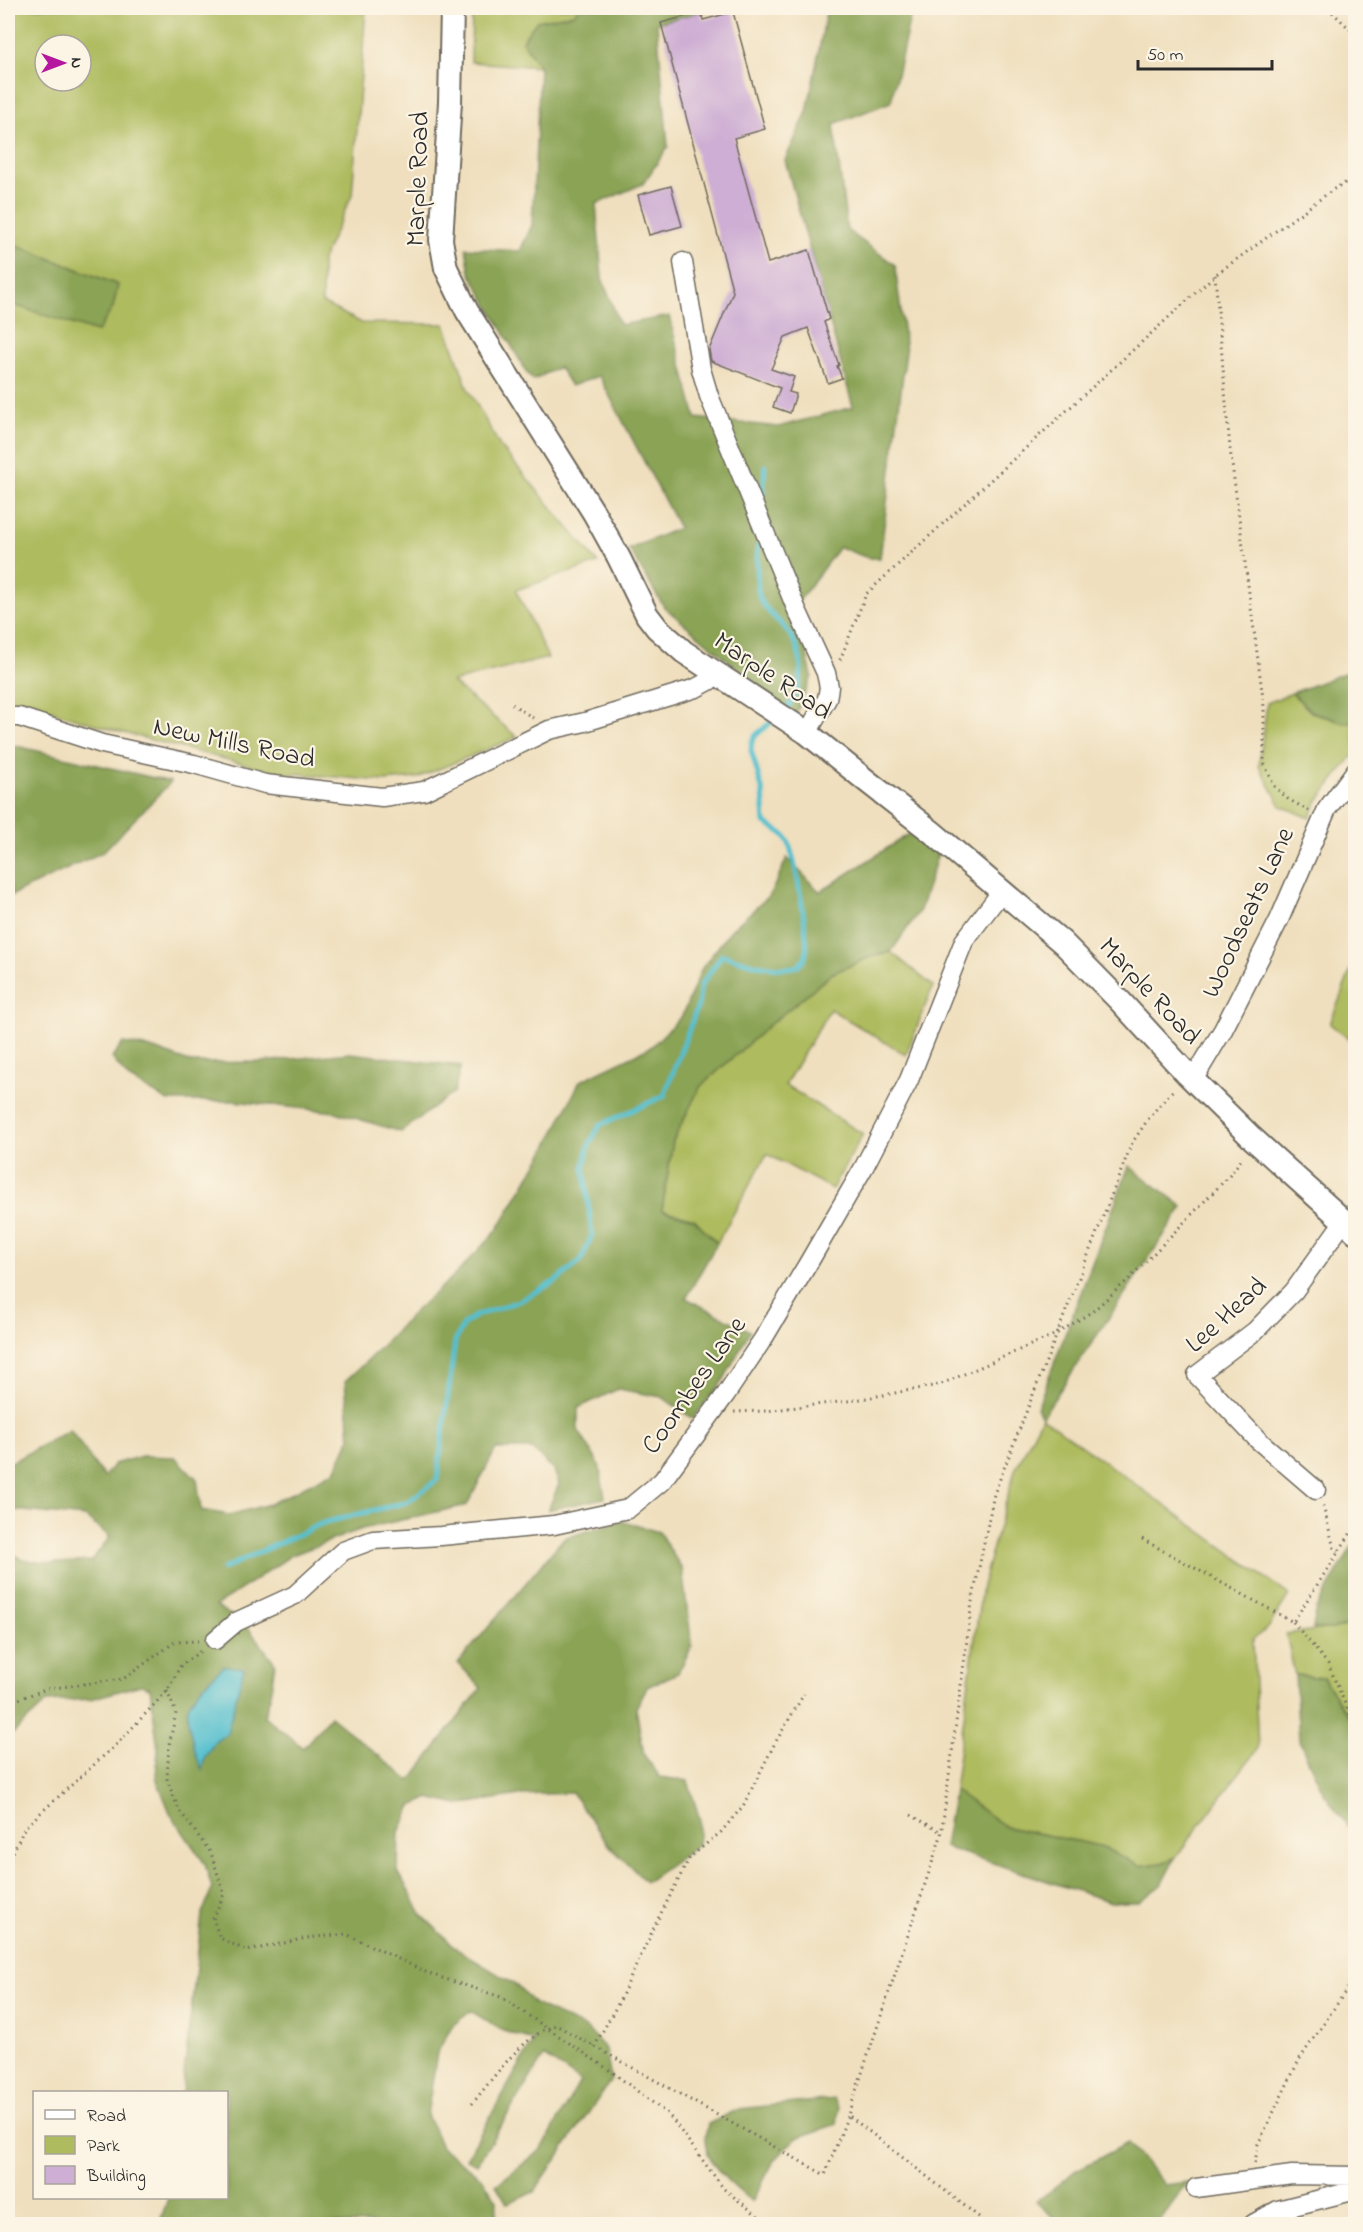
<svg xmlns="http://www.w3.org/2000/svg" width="1363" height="2232" viewBox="0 0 1363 2232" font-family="'Indie Flower',sans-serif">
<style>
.green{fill:#aebb5e;stroke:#6c7344;stroke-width:1.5;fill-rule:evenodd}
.forest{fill:#8aa355;stroke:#5a6740;stroke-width:1.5}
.water{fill:#54bfce;stroke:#40757c;stroke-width:1.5}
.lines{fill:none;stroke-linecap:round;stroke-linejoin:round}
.stream{stroke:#54bfce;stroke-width:5}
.building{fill:#ceaed4}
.minor-casing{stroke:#706a5e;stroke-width:21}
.major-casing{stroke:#706a5e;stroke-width:26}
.path{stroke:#706a5e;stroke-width:3;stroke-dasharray:1.5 4.5;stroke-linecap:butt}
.minor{stroke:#fff;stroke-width:18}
.major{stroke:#fff;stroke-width:22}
.labels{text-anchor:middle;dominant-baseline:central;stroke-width:4.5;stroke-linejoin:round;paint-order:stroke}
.street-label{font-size:27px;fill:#2b2b2b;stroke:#fcf5e5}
</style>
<rect width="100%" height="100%" fill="#fcf5e5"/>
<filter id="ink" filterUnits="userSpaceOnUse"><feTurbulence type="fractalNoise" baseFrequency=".0167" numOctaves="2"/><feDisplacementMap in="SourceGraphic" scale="12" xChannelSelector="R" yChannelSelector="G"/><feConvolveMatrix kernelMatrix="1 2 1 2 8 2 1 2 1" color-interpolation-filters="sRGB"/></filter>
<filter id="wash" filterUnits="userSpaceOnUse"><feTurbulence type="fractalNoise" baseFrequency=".008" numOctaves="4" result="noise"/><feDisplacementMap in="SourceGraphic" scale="24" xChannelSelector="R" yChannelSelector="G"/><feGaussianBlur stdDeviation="1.35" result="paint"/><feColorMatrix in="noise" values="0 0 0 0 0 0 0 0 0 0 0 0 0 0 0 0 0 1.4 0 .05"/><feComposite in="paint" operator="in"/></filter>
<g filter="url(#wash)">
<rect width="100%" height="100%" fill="#efdfbe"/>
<path class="green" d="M8,8h358l-14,187 -30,65v43l40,20 83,1 23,65 32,57 98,117 -82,27 32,68 -96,24 65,55 -100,41 -32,3 -111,-9 -157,-41 -99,-30h-10v-398l89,29 21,-47 -110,-43zM45,45h36v36h-36z
M472,8h107l-4,6 -38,7 -15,20 18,26 -69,-5z
M1292,693l19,19 30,10 14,1v30l-38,49 -7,16 -29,-12 -22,-40 8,-63z
M891,952l42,34 -27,69 -76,-46 -45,76 78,49 -31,55 -65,-35 -50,89 -23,-24 -32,-9 11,-69 27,-54 69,-62 64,-52 35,-15z
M1355,959v85l-25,-20z
M1042,1417l247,178 -21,33 -15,11 5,109 -83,110 -14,5 -21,3 -40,-20 -94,-19 -52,-37 28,-204 33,-116z
M1355,1618v108l-32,-48 -28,-3 -9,-41c23,-4 45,-4 67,-10z"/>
<path class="forest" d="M579,8h141l-63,15 11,124 -25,37 -47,20 6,74 18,47 49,-9 27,102 82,9 75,-20 -68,-247 22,-48 20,-104h85l-21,94 -57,22 13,106 48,35 11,86 -26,207h-12l-29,-11 -43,58 16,71 -17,40 -131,-109 -35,-58 50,-21 -80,-152 -28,10 -12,-19 -26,13 -6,-7 -57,-100 -4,-25 54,3 12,-26 8,-158 -18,-26 15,-20 37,-7z
M8,242l110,43 -5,23 -16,24 -89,-29z
M1355,669v54l-14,-1 -30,-11 -19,-18z
M8,744l163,38 -68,70 -95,45z
M912,832l26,22 -18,56 -29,42 -23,6 -35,15 -64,52 -69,62 -27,54 -11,69 32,9 23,24 -31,55 64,33 -26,48 -31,40 -31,-22 -44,-8 -40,19v22l21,34 6,34 -57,12 11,-26 -5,-14 -22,-21h-36l-29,56 -105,24 -70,26 -76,51 30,19 29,38 -5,34 -6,19 39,32 27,-32 80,65 71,-93 -23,-25 106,-125 57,-17 38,11 23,37 10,77 -14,27 -31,14 -11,21 8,47 16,22 28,4 12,39 -2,25 -52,37 -38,-38 -36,-51 -53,2 -62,10 -28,-7 -17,8 -13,26 -1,39 23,43 37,36 61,37 15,17 52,24 20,21 5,31 -77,112 -27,11 -11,-18 46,-36 38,-68 -36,-25 -67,108 -11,-5 68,-119 -31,-9 -32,-20 -19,15 -15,27 -10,62 14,32 42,32 14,22 -1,23h-337l9,-26h58v-106h-44l20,-178 10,-25 -7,-25 -34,-49 -15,-37 2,-29 -8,-61 -9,-3 -51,14 -43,3 -39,36v-188c17,17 60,13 83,11l19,-24 -25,-20 -71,-7 -6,-13v-33l62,-34 34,47 10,-13 28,-8 33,1 22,22 4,31 28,5 41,-11 65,-33 15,-33 -5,-57 24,-22 46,-48 43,-39 39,-42 50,-83 33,-66 71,-34 31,-31 20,-48 29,-38 39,-35 17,-37 33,34z
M123,1043l31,6 38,14 70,-1 88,-9 111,13 -7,26 -53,40 -66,-20 -102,-11h-65l-40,-23 -16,-20z
M1129,1166l54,41 -141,210 -5,-9z
M1355,1541l1,77 -2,6 -21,5h-20l3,-20z
M1295,1675l28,3 32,48v106l-9,-8 -23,-32 -24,-52z
M954,1790l52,37 94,19 40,20 21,-3 14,-5 -14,27 -22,17h-28l-167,-55z
M834,2099l5,10 -2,15 -41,14 -22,23 -22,41c-17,-15 -48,-37 -47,-64 1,-4 2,-10 3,-14l31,-15z
M1128,2143l37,42 23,-3 -27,37 -2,5h-98l-25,-22 39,-31z"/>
<path class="water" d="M224,1666l20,2 -17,65 -12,9 -10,15 -3,12c-6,-12 -18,-51 -13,-64 5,-13 25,-30 35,-39z"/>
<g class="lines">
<path class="stream" d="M763,494l2,-28
M758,545c-1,13 -2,46 3,56 8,14 23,23 31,36 14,24 11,55 -8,74
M223,1569l100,-46 84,-21 30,-22 18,-139 8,-16 12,-9 44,-15 37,-20 25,-20 11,-26 -8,-68 5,-22 11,-20 64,-29 34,-91 3,-20 21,-30c21,6 55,18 76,11 4,-4 7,-7 8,-12 3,-14 -12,-109 -21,-118 -5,-5 -14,-9 -20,-13l-2,-31 -12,-42 1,-9 4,-6 19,-16"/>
</g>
<g id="blocks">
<path class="building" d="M701,12l2,8 30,-8 32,117 -31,9 34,125 41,-13 20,69 -5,3 15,43 -2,1 5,12 -14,5 -20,-55 -23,9 -14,32 23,8 -5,15 7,2 -6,19 -17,-6 7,-19 -69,-27 -2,-11 24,-58 -72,-269z
M671,186l11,40 -33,9 -11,-40z"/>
</g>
</g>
<g filter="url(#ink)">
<use href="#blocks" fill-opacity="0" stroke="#706a5e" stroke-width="1.5"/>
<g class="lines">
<g class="minor-casing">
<path id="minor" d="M683,262l18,107 8,27 87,212 30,65 3,14 -2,12 -20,34
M8,717h11l83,27 92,20 71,20 117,13 42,-6 125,-61 36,-8 111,-34 13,-7 6,-8
M1193,1080l30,-50 56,-110 48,-111 29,-39
M1316,1490l-58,-50 -61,-65 58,-44 39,-40 50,-70
M215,1640l21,-18 59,-27 48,-44 30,-11 68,-4 113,-11 74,-16 34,-28 64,-87 37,-55 46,-77 55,-95 45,-87 55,-139 38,-50
M1196,2188l96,-13 64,1
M1253,2224l25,-14 78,-20"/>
</g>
<g class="major-casing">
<path id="major" d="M452,8l-2,94 -9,138 5,28 21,43 127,202 25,45 28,57 10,13 27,24 123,81 61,49 64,50 131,111 57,58 67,73 64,63 105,95"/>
</g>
<path class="path" d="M1328,8l28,27
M1215,275l15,174 34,257v57l10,23 14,13 21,12
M840,660l26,-66 349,-319 119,-86 22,-12
M512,704l21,14
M734,1412l31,-1 90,-11 84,-15 117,-51 37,-23 36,-32 101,-104 13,-18
M1323,1506l11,42 4,4
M1142,1539l151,83 63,-97
M1293,1622l35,42 28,65
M167,1691l9,22 -7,32 -2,35 12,30 32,43 13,41 -11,25 7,19 27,13 60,-13 39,-4 84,40 71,23 111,75 57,43 55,74 44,35
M8,1703l38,-14 77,-10 52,-37 23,-1
M911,1815l30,17
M8,1863l17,-36 92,-83 50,-53 14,-26 21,-15
M594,2047l26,-47 39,-83 31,-60 31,-25 22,-26 32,-63 29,-49
M472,2104c22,-27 50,-68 84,-79l269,150 23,-60
M1255,2163l3,-19 41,-84 57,-84
M979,2217l-131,-102 93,-279 31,-234 22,-108 138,-351 19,-28 23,-26"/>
<use href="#minor" class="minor"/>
<use href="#major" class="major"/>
</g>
</g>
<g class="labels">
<g class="street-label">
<text transform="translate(419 179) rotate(-88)">Marple Road</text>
<text transform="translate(772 677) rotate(34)">Marple Road</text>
<text transform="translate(234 744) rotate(12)">New Mills Road</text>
<text transform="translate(1249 913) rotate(-65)">Woodseats Lane</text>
<text transform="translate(1149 992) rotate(47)">Marple Road</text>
<text transform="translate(1227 1316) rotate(-42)">Lee Head</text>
<text transform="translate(695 1386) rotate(-55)">Coombes Lane</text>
</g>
</g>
<rect width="1363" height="2232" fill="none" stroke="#fcf5e5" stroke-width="30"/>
<rect x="33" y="2091" width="195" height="108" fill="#fcf5e5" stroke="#a8a49b" stroke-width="1.5"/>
<rect x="45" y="2110" width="30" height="9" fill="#ffffff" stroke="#a8a49b" stroke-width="1.5"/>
<text x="87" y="2121" font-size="18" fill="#2b2b2b">Road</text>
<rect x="45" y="2136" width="30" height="18" fill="#aebb5e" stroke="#a8a49b" stroke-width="1.5"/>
<text x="87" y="2151" font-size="18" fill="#2b2b2b">Park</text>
<rect x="45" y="2166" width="30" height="18" fill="#ceaed4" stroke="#a8a49b" stroke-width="1.5"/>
<text x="87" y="2181" font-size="18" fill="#2b2b2b">Building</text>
<g transform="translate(63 63) rotate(90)"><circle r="28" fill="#fcf5e5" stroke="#a8a49b" stroke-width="1.5"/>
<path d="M0-4.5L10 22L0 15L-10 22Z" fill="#b5179e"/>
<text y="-9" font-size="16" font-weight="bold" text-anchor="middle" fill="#2b2b2b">N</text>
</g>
<path d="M1138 60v9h134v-9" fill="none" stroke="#2b2b2b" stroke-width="3"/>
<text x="1147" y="60" font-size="18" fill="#2b2b2b" stroke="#fcf5e5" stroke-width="4.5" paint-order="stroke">50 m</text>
</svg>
